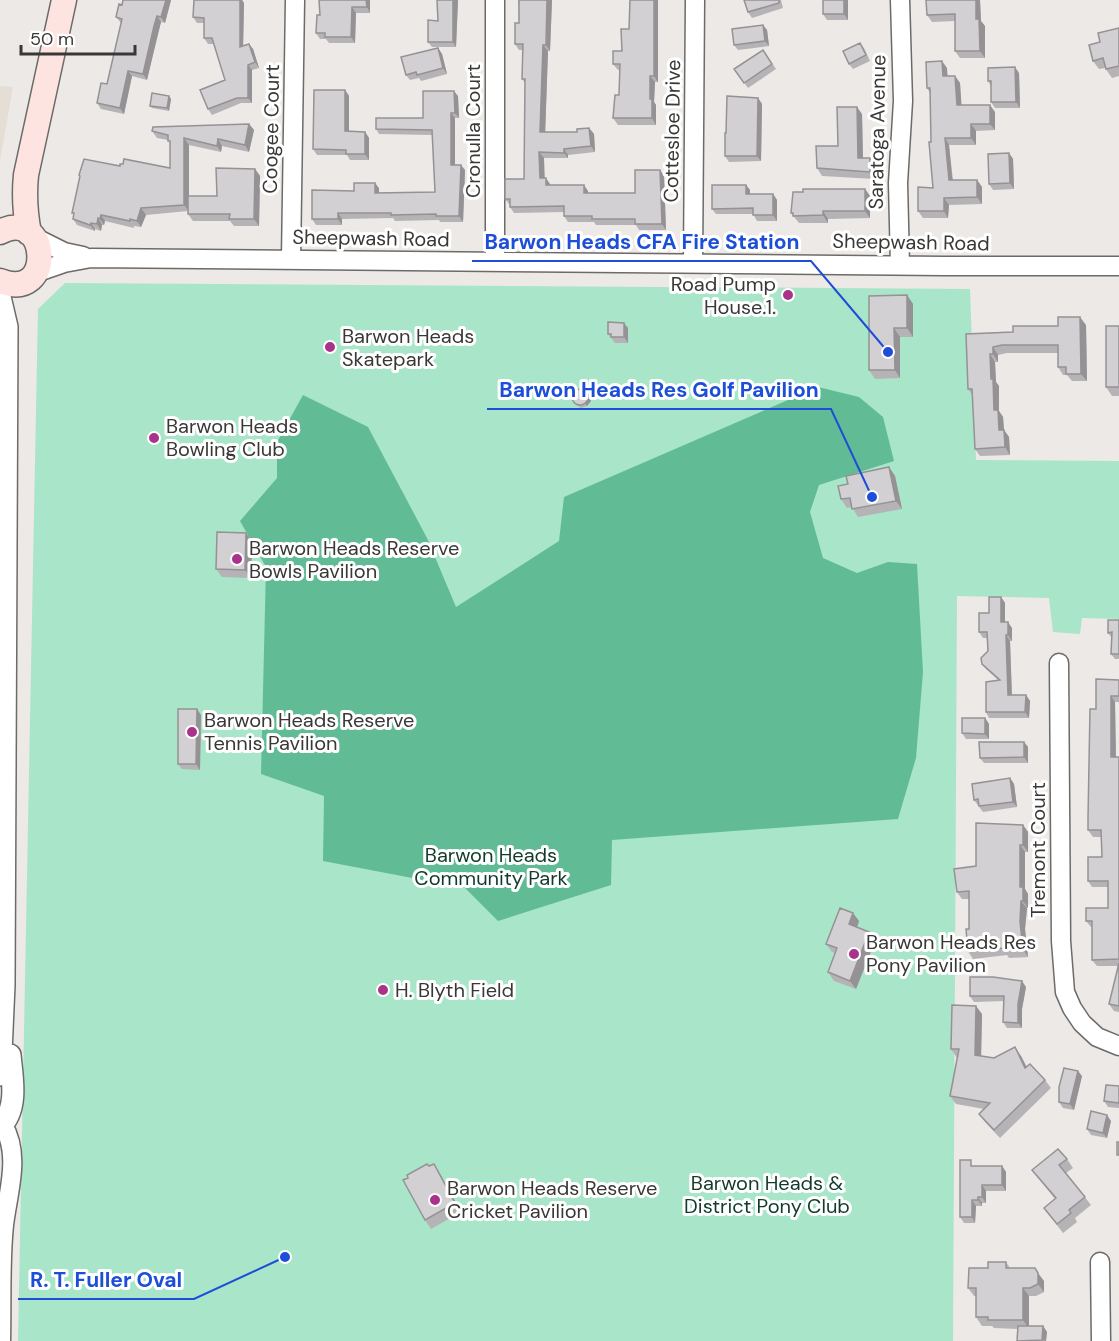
<svg xmlns="http://www.w3.org/2000/svg" width="1119" height="1341" viewBox="0 0 1119 1341" font-family="'DM Sans',sans-serif">
<style>
.built{fill:#e5ded5}
.green{fill:#a9e5c8}
.forest{fill:#61bc96}
.lines{fill:none;stroke-linecap:round;stroke-linejoin:round}
.minor-casing{stroke:#6d6b69;stroke-width:21}
.tertiary-casing{stroke:#6d6b69;stroke-width:24}
.secondary-casing{stroke:#6d6b69;stroke-width:27}
.minor{stroke:#fff;stroke-width:18}
.tertiary{stroke:#fff;stroke-width:21}
.secondary{stroke:#fde4e0;stroke-width:24}
.wall{fill:#b5b3b5}
.shaded-wall{fill:#949294}
.building{fill:#d3d0d3;stroke:#949294;stroke-width:1.5}
.poi-dot{fill:#a9328a;stroke:#fff;stroke-width:2}
.labels{text-anchor:middle;dominant-baseline:central;stroke-width:6;stroke-linejoin:round;paint-order:stroke}
.street-label{font-size:20px;fill:#393837;stroke:#fff}
.poi-label{font-size:20px;fill:#393837;stroke:#fff;text-anchor:start}
.park-label{font-size:20px;fill:#113a2a;stroke:#fff}
.leader{fill:none;stroke:#1d4ed8;stroke-width:2}
.callout-dot{fill:#1d4ed8;stroke:#fff;stroke-width:2}
.callout-label{font-size:21px;text-anchor:middle;font-weight:bold;fill:#1d4ed8;stroke:#fff;stroke-width:6;stroke-linejoin:round;paint-order:stroke}
</style>
<rect width="100%" height="100%" fill="#ece9e6"/>
<path class="built" d="M0,86l13,1 -13,73z"/>
<path class="green" d="M65,283l905,6 6,171 143,1v158l-37,-1 -2,16 -27,-2 -4,-34 -92,-2 -4,745h-935l20,-1032z"/>
<path class="forest" d="M818,387l41,10 24,20 11,44 -75,24 -9,27 13,46 34,15 31,-11 29,2 6,108 -7,86 -18,61 -286,21 -1,45 -113,36 -33,-33 -142,-27 1,-65 -63,-22 5,-207 -26,-46 37,-43v-36l26,-47 65,32 59,111 29,69 103,-66 5,-44z"/>
<g class="lines">
<g class="minor-casing">
<path id="minor" d="M900,0l3,101 -5,82 2,82
M34,237l30,15 19,4
M291,259l4,-259
M495,262v-262
M693,262l2,-262
M35,273l29,-10 27,-5 853,8h175
M1059,663l2,278 4,51 7,16 10,15 15,14 22,9
M1100,1262l1,79
M1,1341c1,-38 -1,-78 3,-116 4,-33 17,-70 -1,-100"/>
</g>
<g class="tertiary-casing">
<path id="tertiary" d="M0,297l7,30 -3,658 -4,90
M0,1127c19,-18 12,-50 10,-72"/>
</g>
<g class="secondary-casing">
<path id="secondary" d="M0,232c49,-26 56,71 0,49
M29,233c-4,-20 -5,-38 -3,-58l38,-175"/>
</g>
<use href="#minor" class="minor"/>
<use href="#tertiary" class="tertiary"/>
<use href="#secondary" class="secondary"/>
</g>
<path class="wall" d="M171,0l-6,23 -4,-1 -3,10 -11,48 -15,-4 -8,38 -23,-5 -4,-6 10,-19 14,-61 -5,-6 6,-12z
M194,0h48l2,3 -1,42 6,-1 4,5 6,19 -7,2v33h-11l-29,12 -4,-6 17,-29 -11,-36h-6l-4,-6v-15h-7l-4,-6z
M437,0h21l-2,47h-24l-4,-5 10,-21z
M518,0h34l-2,51h-2l-3,81h32l12,-4 5,6 1,18 -27,3v3h-24v20l6,7 38,6v2h47l25,-23 4,6 2,54h-27l-3,-5h-40l-2,-3h-26l-4,-6v-4l-50,1 -4,-6v-2l-5,-6 19,-20 1,-96 -3,-4 1,-29h-4l-4,-6 4,-21z
M630,0h28v82h-3l-1,20 2,3v20h-38l-5,-7 6,-23v-25h-1l-5,-6 9,-13 7,-22z
M744,0h37l2,8 -31,10 -4,-6z
M823,0h25v20h-21l-4,-6z
M926,0h54l1,21 4,5v32h-25l-5,-7v-30l-23,1 -5,-7z
M370,1v12h-14l-1,30h-26l-3,-4h-6l-4,-6 4,-18z
M763,25l4,5 2,16 -31,4 -4,-5z
M1119,28v48l-7,2 -7,-10 -6,1 -6,-8 7,-19z
M860,43l4,5 6,13 -17,8 -4,-5z
M438,48l4,6 5,20 -26,7 -2,-3 -9,2 -4,-5z
M763,50l13,19 -28,19 -14,-19z
M947,68v8h8l5,7 1,22 34,7v18l-19,1v14h-27l4,35h24l5,7v17l-33,1 -1,13h-25l-5,-7 15,-23 -2,-46 -1,-49 -3,-5z
M1019,73l1,35h-25l-4,-6v-16l-3,-5z
M345,90l4,6v36h16l4,6v22h-19l-3,-5h-30l-4,-6z
M169,96l2,3 -2,12 -17,-3 -2,-2z
M458,96l1,22h-4v47l10,5 -2,52h-23l-1,-2 -44,1 -2,-3 -51,1v6h-26l-4,-6 42,-28 25,-3v5l56,-1 -2,-57 -54,-1 -3,-5 47,-11z
M758,98l4,6 -1,57 -32,1 -4,-6 1,-23z
M862,114l1,44 12,7v14l-53,-3 -5,-8 21,-22z
M249,124l5,6 -5,22 -27,-6 -1,6 -32,-7v51h28l38,-27 5,7 -1,50h-25l-4,-5h-37l-5,-7v-3l-42,4 -5,12 -7,-1v2l-29,-7 -1,4h-2l-1,6 -6,-2v2l-18,-6 -4,-6 1,-4 -2,-2 8,-36 -1,-2 41,-9 50,2v-25l-2,-3 -11,-2 -5,-7z
M1009,153l4,6 1,30 -21,1 -4,-6z
M746,185l4,5v4h23l4,6v21h-20l-4,-7h-37l-4,-5z
M865,189l5,7v22l-42,1v4h-29l-8,-10z
M907,295l6,9v33h-13v41l-25,1 -6,-9z
M1086,325l1,56h-15l-5,-6h-4l-5,-8v-14h-51l-9,2v7h-3l1,20 3,4v25l4,6 1,13 5,7 1,18 -30,1 -5,-7 -2,-53 -5,-7 -2,-55 47,-2 45,-6z
M1119,327v69h-7l-6,-9z
M628,328v15h-13l-7,-9z
M589,395l2,6 -4,5 -6,2 -6,-4 -2,-2z
M889,467l6,9 7,33 -44,8 -6,-10 -5,1 -6,-9 7,-15z
M246,533l6,8 -1,37 -29,-1 -6,-8z
M1001,597l4,6v19l7,6v13h-2l2,54h14l4,6 -1,17h-40l-3,-6 12,-32 -12,-11 -4,-5 6,-13v-13h-5l-4,-6 10,-19z
M1119,620v39h-4l-4,-5 1,-16 -4,-5z
M1119,680v22h-4l1,55h3v255l-5,-1 -5,-7 9,-38h-21l-5,-6v-33h-1l-5,-6 22,-13v-21h-16l-4,-6 14,-24 -1,-20h-8l-5,-7 8,-121z
M201,715l-1,55 -18,-1 -4,-5z
M985,718l4,6v15h-23l-4,-6z
M1024,742l4,5v16h-44l-4,-5z
M1010,778l4,6 3,23 -34,5 -9,-12z
M1023,825l5,7v20h-3v37l3,5v14h-1l-2,21 3,28 -19,1 -2,-3 -34,4 -5,-8 1,-22v-30h-7l-5,-7 19,-26z
M859,921l-2,7 18,13 -19,48 -22,-8 -6,-9 7,-19 -3,-1 -6,-8z
M1026,987l-4,22v19h-15l-4,-6 1,-21 -30,1 -4,-6z
M982,1014l-1,42 13,2 27,-2 6,11 18,13 6,8 -51,50 -15,-16 -6,-8 5,-5 -28,-5 -6,-8 7,-38 -6,-9z
M1082,1076l-8,34 -11,-2 -4,-6z
M1119,1086v22l-11,-1 -4,-6z
M1111,1121l-4,17 -16,-3 -4,-6z
M1067,1159l6,9 -7,5 25,32 -16,13 2,4 -14,11 -19,-25 11,-9 -23,-29z
M434,1164l5,8 22,40 -30,17 -6,-9 4,-54z
M975,1166h27l4,6v19h-20v12h-4v3h-6l-1,17h-11l-4,-6z
M1006,1262l4,6 34,13v11l-8,4h-7v30h14l4,6 -1,9h-29l1,-12 -24,-1 -2,-2h-10l-6,-9v-21h-2l-6,-8 20,-20z"/>
<path class="shaded-wall" d="M166,0h5l-6,23 -4,-6z
M240,0h2l2,3 -1,49 -3,-5z
M366,0h4v13l-3,-6z
M453,0h5l-2,47 -3,-5z
M547,0h5l-2,51 -4,-6z
M654,0h4v82l-4,-6z
M844,0h4v20l-4,-6z
M976,0h4l1,21 4,5v32l-5,-7 -4,-32z
M352,7l4,6 -1,30 -4,-6z
M157,16l4,6 -14,58 -4,-6z
M763,25l4,5 2,16 -4,-5z
M249,44l4,5 6,19 -4,-6z
M543,45l5,6 -3,87 -5,-6z
M438,48l4,6 5,20 -4,-6z
M942,61l5,7 1,15 -5,-7z
M248,65l4,5v33l-4,-5z
M1015,67l4,6 1,35 -4,-6z
M128,71l4,5 -8,38 -4,-6z
M650,76l5,6 -1,20 2,3v20l-4,-7 -2,-19z
M955,76l5,7 2,29 -5,-7z
M345,90l4,6v41l-4,-6z
M454,91l4,5 1,22 -4,-5z
M169,96l2,3 -2,12 -2,-3z
M758,98l4,6 -1,57 -4,-5z
M990,105l5,7v18l-5,-6z
M857,107l5,7 1,51 -5,-7z
M451,113l4,5v52l-4,-5z
M249,124l5,6 -5,22 -4,-7z
M971,124l5,7v14l-5,-7z
M589,128l5,6 1,18 -4,-6z
M365,132l4,6v22l-4,-6z
M184,138l5,7v66l-5,-6z
M945,138l4,7 4,42 -4,-7z
M218,139l4,7 -1,6 -4,-6z
M564,149l4,6v3l-4,-5z
M539,152l5,6 1,26 -5,-6z
M1009,153l4,6 1,30 -4,-6z
M870,158l5,7v14l-5,-7z
M461,165l4,5 -2,52 -4,-6z
M255,169l5,7 -1,50 -5,-7z
M660,170l4,6 2,54 -4,-6z
M546,178l4,6v7l-4,-6z
M977,180l5,7v17l-5,-7z
M375,183l4,5v10l-4,-5z
M584,185l4,6v8l-4,-6z
M746,185l4,5v10l-4,-6z
M865,189l5,7v22l-5,-7z
M773,194l4,6v21l-4,-6z
M944,198l5,7 -1,13 -4,-7z
M141,208l5,7 -5,12 -4,-6z
M823,211l5,8v4l-5,-8z
M338,213l4,6v6l-4,-6z
M101,215l4,6 -1,4 -4,-6z
M98,218l4,7 -1,6 -4,-7z
M91,223l4,6v2l-5,-6z
M907,295l6,9v33l-6,-9z
M1080,317l6,8 1,56 -6,-7z
M624,323l4,5v15l-4,-6z
M894,328l6,9v41l-5,-8z
M993,347l5,8v7l-5,-8z
M990,354l5,8 1,20 3,4v25l4,6 1,13 5,7 1,18 -5,-8 -6,-17 -5,-20 -3,-31z
M587,392l2,3 2,6 -4,5 -2,-3z
M889,467l6,9 7,33 -6,-8z
M246,533l6,8 -1,37 -6,-8z
M1001,597l4,6v25l-4,-6z
M1008,622l4,6v13l-4,-6z
M1006,635l4,6 2,60 -4,-6z
M1026,695l4,6 -1,17 -4,-6z
M1111,696l4,6 1,62 -5,-7z
M197,709l4,6 -1,55 -4,-6z
M985,718l4,6v15l-4,-5z
M1024,742l4,5v16l-4,-6z
M1010,778l4,6 3,23 -4,-5z
M1023,825l5,7v20l-5,-7z
M1020,845l5,7v37l3,5v14l-5,-7 -3,-14z
M1021,901l6,7 -2,21 3,28 -5,-8 -3,-27z
M853,913l6,8 -4,12 -6,-9z
M869,932l6,9 -19,48 -6,-8z
M1022,981l4,6 -4,22v19l-4,-5v-19z
M976,1006l6,8 -1,49 -6,-8z
M1015,1047l6,9 10,21 -6,-9z
M1078,1071l4,5 -8,34 -4,-6z
M1107,1115l4,6 -4,17 -4,-5z
M434,1164l5,8 22,40 -6,-9z
M1002,1166l4,6v19l-4,-6z
M982,1185l4,6v12l-4,-6z
M978,1197l4,6v3l-4,-6z
M972,1200l4,6 -1,17 -3,-6z
M1038,1273l6,8v11l-6,-8z
M1023,1288l6,8v33l-6,-9z
M1043,1326l4,6 -1,9 -4,-1z"/>
<path class="building" d="M123,0h43l-5,17 -4,-1 -3,10 -11,48 -15,-3 -8,37 -23,-5 4,-20 6,1 15,-65 -6,-2 3,-13 3,1z
M194,0h46v47l9,-3 6,18 -7,3v33h-11l-29,11 -8,-19 25,-10 -13,-42h-8v-20l-11,-1z
M319,0h47l1,7h-15l-1,30h-26v-4h-9l1,-18h3z
M437,0h16v42h-25v-22l10,1z
M519,0h28l-1,45h-3l-3,87h37v-3l12,-1 2,18 -27,3v4l-25,-1 1,26h6v7h38v8h51v-23h25l2,54h-27v-5h-43v-3h-28v-10l-54,1v-8h-5v-20h19l1,-100h-3l1,-35h-8v-21h4z
M630,0h24v76h-4v23h2v19h-39l2,-23h4l1,-31h-7v-13h9l-1,-22h8z
M744,0h35v3l-31,9z
M823,0h21v14h-21z
M926,0h50v19h3l1,32h-25v-37l-28,1z
M763,25l2,16 -31,4 -2,-16z
M1119,28v38l-13,3 -3,-11 -10,3 -4,-16 11,-3 -2,-9z
M860,43l6,12 -17,9 -6,-13z
M438,48l5,20 -26,7 -1,-3 -10,3 -5,-18z
M763,50l9,14 -28,19 -10,-14z
M942,61l1,15h12l2,29h33v19h-19v14h-26l4,42h28v17l-33,1v13h-26v-24l15,1 -4,-46h2l-1,-54h-3l-1,-26z
M1015,67l1,35h-25v-21h-3v-13z
M314,90h31v41l20,1v22h-19v-4l-33,-1z
M423,91h31l1,22h-4v52h10l-2,51h-23v-2l-45,1v-2h-53v6h-26v-29l42,1v-8h21v10l60,-1 -3,-62 -56,-1v-11h47z
M152,93l17,3 -2,12 -17,-2z
M727,96l31,2 -1,58h-32v-23h1z
M837,107h20l1,51h12v14l-53,-4 -1,-22h22z
M249,124l-4,21 -27,-6 -1,7 -33,-8v67l-43,3 -4,13 -7,-2v2l-29,-6 -1,4 -2,-1 -1,6 -6,-1 -1,2 -17,-6 1,-6h-2l8,-37 -1,-1 5,-16 36,7v-2h3l1,-5 46,9v-27h-2v-6l-16,-4 1,-4z
M1009,153l1,30 -21,1 -1,-30z
M216,168l39,1 -1,50h-25l1,-5h-42v-18h29z
M712,185h34v9h27v21h-20v-7l-41,1z
M803,189h62v22h-42v4l-30,1v-3h-2l2,-21h10z
M907,295v33h-13l1,42h-26v-74z
M1058,317h22l1,57h-15v-7h-8v-22h-56l-9,2v7h-3l1,25h2l1,31h4l1,20h5l1,17 -30,2 -3,-60h-4l-2,-55 47,-2v-6h45z
M608,322l16,1v14h-13v-3h-3z
M1106,326h13v61h-13z
M572 397a8 8 0 1 1 16 0a8 8 0 1 1-16 0Z
M889,467l7,34 -44,8 -2,-11 -9,1 -3,-13 10,-2 -2,-8z
M217,532l29,1 -1,37 -29,-1z
M989,597h12v25h7v13h-2l2,60h18l-1,17h-39v-30l14,-2 -18,-16 -1,-6 7,-7 -1,-19h-8v-19h10z
M1108,620h11v34h-8l1,-22 -4,1z
M1096,679l23,1v16h-8v61h8v202l-27,1v-39h-6v-13h22v-27h-20v-24h14l-1,-27h-13v-12l2,-109h6z
M178,709h19l-1,55h-18z
M962,718h23v16l-23,-1z
M979,742h45v15l-44,1z
M1010,778l3,24 -34,4 -1,-7 -4,1 -2,-16z
M976,823l47,2v20h-3v42h3v14h-2l-1,21 3,27 -19,2v-3l-36,3 -2,-22h3v-38l-12,1 -3,-23 22,-3z
M840,908l13,5 -4,11 20,8 -19,49 -22,-9 9,-24 -11,-4z
M1119,963v43l-10,-2z
M970,977h23l29,4 -4,23v19l-15,-1 1,-26h-34z
M952,1005l24,1 -1,49 19,3 21,-11 10,21 5,-4 15,16 -51,50 -15,-16 11,-11 -40,-7 9,-47h-8z
M1064,1068l14,3 -8,33 -11,-2v-15z
M1106,1085l13,1v17l-15,-2z
M1091,1111l16,4 -4,18 -16,-4z
M1117,1142h2v13h-2z
M1058,1149l9,10 -8,6 26,32 -16,13 2,3 -14,11 -13,-16 12,-10 -24,-28z
M960,1160h11v6h31v19h-20v12h-4v3h-6v17h-12z
M427,1164l2,2 5,-2 21,39 -30,17 -22,-40 5,-2 -1,-3z
M988,1262h18v6h29l3,5v11l-8,4h-7v32h-35v-3h-12v-29h-8l1,-20h19z
M1018,1326h25l-1,14 -25,1z"/>
<g class="poi-dot">
<circle cx="788" cy="295" r="6"/>
<circle cx="330" cy="347" r="6"/>
<circle cx="154" cy="438" r="6"/>
<circle cx="237" cy="559" r="6"/>
<circle cx="192" cy="732" r="6"/>
<circle cx="854" cy="954" r="6"/>
<circle cx="383" cy="990" r="6"/>
<circle cx="435" cy="1200" r="6"/>
</g>
<g class="labels">
<g class="street-label">
<text transform="translate(271 129) rotate(-89)">Coogee Court</text>
<text transform="translate(473 131) rotate(-90)">Cronulla Court</text>
<text transform="translate(672 131) rotate(-89)">Cottesloe Drive</text>
<text transform="translate(877 132) rotate(-89)">Saratoga Avenue</text>
<text transform="translate(371 238) rotate(1)">Sheepwash Road</text>
<text transform="translate(911 242) rotate(1)">Sheepwash Road</text>
<text transform="translate(1038 850) rotate(-90)">Tremont Court</text>
</g>
<g class="poi-label">
<text x="776" y="284" text-anchor="end">Road Pump<tspan x="776" dy="23">House.1.</tspan></text>
<text x="342" y="336">Barwon Heads<tspan x="342" dy="23">Skatepark</tspan></text>
<text x="166" y="426">Barwon Heads<tspan x="166" dy="23">Bowling Club</tspan></text>
<text x="249" y="548">Barwon Heads Reserve<tspan x="249" dy="23">Bowls Pavilion</tspan></text>
<text x="204" y="720">Barwon Heads Reserve<tspan x="204" dy="23">Tennis Pavilion</tspan></text>
<text x="866" y="942">Barwon Heads Res<tspan x="866" dy="23">Pony Pavilion</tspan></text>
<text x="395" y="990">H. Blyth Field</text>
<text x="447" y="1188">Barwon Heads Reserve<tspan x="447" dy="23">Cricket Pavilion</tspan></text>
</g>
<g class="park-label">
<text x="491" y="855">Barwon Heads<tspan x="491" dy="23">Community Park</tspan></text>
<text x="767" y="1183">Barwon Heads &amp;<tspan x="767" dy="23">District Pony Club</tspan></text>
</g>
</g>
<path class="leader" d="M888 352L811 261H472M872 497L831 409H487M285 1257L194 1299H18"/>
<g class="callout-dot">
<circle cx="888" cy="352" r="6"/>
<circle cx="872" cy="497" r="6"/>
<circle cx="285" cy="1257" r="6"/>
</g>
<g class="callout-label">
<text x="642" y="249">Barwon Heads CFA Fire Station</text>
<text x="659" y="397">Barwon Heads Res Golf Pavilion</text>
<text x="106" y="1287">R. T. Fuller Oval</text>
</g>
<path d="M21 45v9h114v-9" fill="none" stroke="#393837" stroke-width="3"/>
<text x="30" y="45" font-size="18" fill="#393837" stroke="#ffffff" stroke-width="4.5" paint-order="stroke">50 m</text>
</svg>
